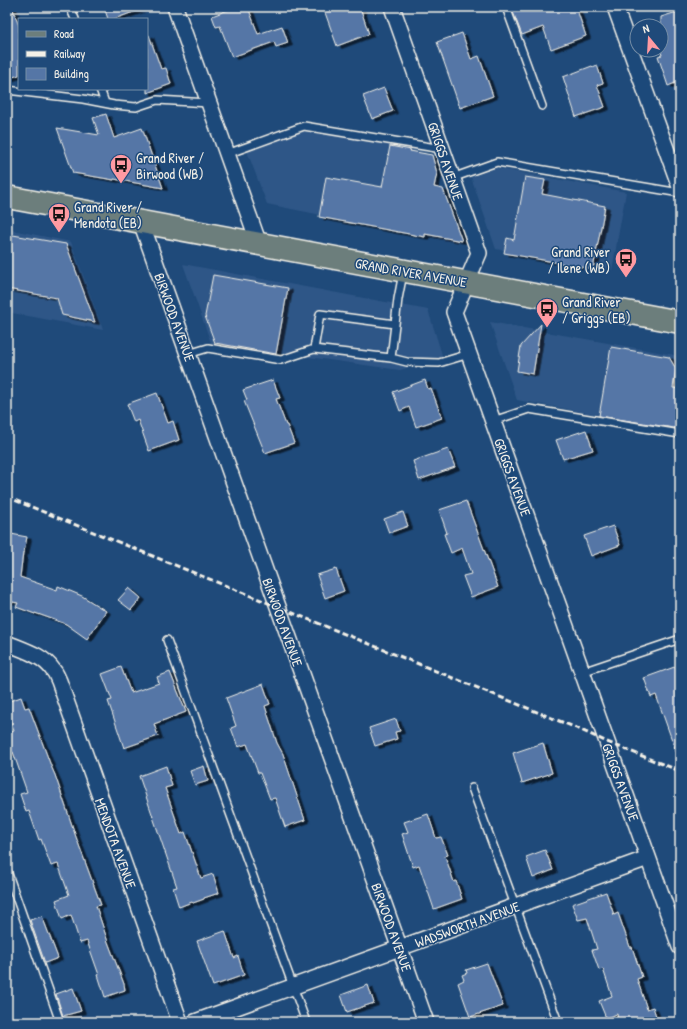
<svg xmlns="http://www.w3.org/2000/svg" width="687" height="1029" viewBox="0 0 687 1029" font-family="'Patrick Hand',sans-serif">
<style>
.built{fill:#2f5787}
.building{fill:#5576a6;stroke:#f4f1e8;filter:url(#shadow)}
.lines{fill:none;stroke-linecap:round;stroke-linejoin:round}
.lane-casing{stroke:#f4f1e8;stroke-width:10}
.street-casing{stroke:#f4f1e8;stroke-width:18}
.primary-casing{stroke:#f4f1e8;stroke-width:25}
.lane{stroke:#1f4a7a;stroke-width:7}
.street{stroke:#1f4a7a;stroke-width:15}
.primary{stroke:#6c7e7c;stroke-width:22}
.rail{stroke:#f4f1e8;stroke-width:3;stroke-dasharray:6 3;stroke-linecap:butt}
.labels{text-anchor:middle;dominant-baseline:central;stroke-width:3;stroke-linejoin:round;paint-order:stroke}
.poi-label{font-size:14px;fill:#f4f1e8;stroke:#1f4a7a;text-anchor:start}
.street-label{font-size:14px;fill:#f4f1e8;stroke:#1f4a7a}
</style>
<defs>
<filter id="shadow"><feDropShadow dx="4.5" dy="2.5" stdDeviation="0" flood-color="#0009"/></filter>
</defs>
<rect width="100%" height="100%" fill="#1f4a7a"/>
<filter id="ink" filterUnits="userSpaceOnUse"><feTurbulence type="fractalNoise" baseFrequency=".025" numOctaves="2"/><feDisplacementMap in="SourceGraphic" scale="8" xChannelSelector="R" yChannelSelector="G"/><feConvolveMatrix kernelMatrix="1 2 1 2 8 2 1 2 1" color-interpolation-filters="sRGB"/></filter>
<g filter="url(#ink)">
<path class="built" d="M301,130l124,21 35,92 -193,-39 -20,-53z
M496,168l130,24 -14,78 -116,-21 -25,-72z
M7,229l64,13 32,88 -96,-18z
M183,264l245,46 15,48 -43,12 -189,-27z
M490,322l190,34v74l-163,-30z"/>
<path class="building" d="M7,7h5l7,19v49l-12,4z
M104,7h38v2l-28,10h-6z
M236,7h12l10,27 24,-8 6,17 -12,4 -2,-5 -42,15 -12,-31 -4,1 -4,-11z
M323,7h37l9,27 -32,12z
M511,7h65l10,29 -35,13 -8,-22 -21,8z
M680,11v70l-12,5 -10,-30 4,-1 -1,-3v-35z
M462,33l9,26 8,-3 14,40 -33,12 -23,-66z
M147,35h2l12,34 5,-1 5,16 -24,9z
M597,65l6,18 -6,2 8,22 -29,10 -13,-40 29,-11 1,1z
M384,88l9,23 -21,8 -9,-23z
M106,114l8,24 28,-10 21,60 -49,-9v1l-41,-7 -16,-45 42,7 -6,-17z
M390,146l21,4 -1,1 22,4 5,18 -3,14 9,2 19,52 -37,-7v3l-106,-20 7,-40 56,10z
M525,177l20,3 -3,14 63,12 -12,63 -89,-16 3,-15 7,2z
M7,234l59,10 29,78 -33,-7 -5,-17 -50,-9z
M213,275l75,13 -12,66 -61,-11 -10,-27z
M541,324l-8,50 -16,-3 4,-25z
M611,347l58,10 7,12 -3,19 7,1v40l-81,-13z
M273,380l7,18 -4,1 10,26h1l7,18 -29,10 -21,-52 3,-1 -4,-10z
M425,380l3,9 3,-1 11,30 -26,9 -7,-20 -9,4 -7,-19z
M157,393l11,30 5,-2 6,19 -30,11 -11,-31 -4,2 -7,-18z
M586,430l7,20 -30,9 -7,-19z
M448,449l7,18 -36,13 -6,-19z
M466,501l32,86 -27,10 -8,-21 8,-2 -9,-26 -11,5 -7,-19 3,-1 -8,-23z
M403,512l5,14 -19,7 -5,-14z
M613,526l7,19 -29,11 -7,-20z
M11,534l16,3 -3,15h-1l-3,25 37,13 1,-4 24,10 24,15 -19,28 -21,-15 -31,-11v1l-19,-7 2,-4 -11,-2v-49z
M336,569l8,22 -19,7 -8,-23z
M129,588l12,10 -10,12 -13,-10z
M680,665v92h-2l-22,-62 -5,2 -7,-19z
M121,667l10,26 28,-10 -2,-6 13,-5 16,40 -32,12 4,12 -34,12 -16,-47 4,-1 -10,-26z
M263,684l7,20 -5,2 12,37 6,11 22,66 -20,7 -10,-29 -5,1 -10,-26h-2l-11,-29 -9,3 -7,-19 5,-2 -10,-28z
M21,697l4,11 4,-1 22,59 4,9 21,62 25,68 -5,1 12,36 16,42 1,6 -20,7 -7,-22h1l-12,-34 -7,2 -9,-28 -9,4 -6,-19 13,-5 -11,-31 -7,2 -10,-27 -2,1 -10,-29 -3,1 -6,-18 7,-2 -14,-40 -6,2v-20l7,-3 -7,-20v-9z
M396,719l4,12 -5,1 2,7 -22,7 -6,-18z
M543,743l9,30 -30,10 -9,-30z
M166,766l6,20 -7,2 16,46 4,-2 16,46 12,-4 6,19 -15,5v1l-11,4 -1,-1 -13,5 -6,-19 4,-1 -38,-111z
M204,766l4,15 -13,4 -5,-14z
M428,814l8,24 5,-1 7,18 -3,1 9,26 2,-1 6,18 -28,10 -15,-44 -6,2 -11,-33 6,-2 -4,-10z
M545,850l8,20 -20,8 -7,-21z
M606,892l8,23 4,-2 12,34h2l10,30 -5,2 10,30 6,-2 5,15h-42v-2l2,-1 -1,-5 -11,4 -7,-17 13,-5 -9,-27 -4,1 -7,-20 5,-1 -10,-31 -9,2 -6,-16z
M42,916l16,42 -13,5 -15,-43z
M225,931l9,27 4,-2 6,19 -31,11 -16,-45z
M487,963l16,43 -33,11 -12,-34 6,-3 -2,-5 5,-2 -1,-3z
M368,985l6,18 -27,9 -6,-17z
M73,988l8,23 -18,5 -7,-22z"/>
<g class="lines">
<g class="lane-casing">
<path id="lane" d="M70,7l5,12
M506,7l36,99
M100,89l5,14
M7,90l76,9 31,6 22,2 21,-7 52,3
M227,154l77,-28 138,23
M452,178l45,-16 183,31
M403,273l-5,26 -7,59 16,4 32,1 30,-9
M314,349l6,-35 75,10
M188,354l20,-6 73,12 33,-11 77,9
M493,421l36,-12 151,25
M167,640l139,382
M582,672l98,-33
M472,788l86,234
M7,871l53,151"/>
</g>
<g class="street-casing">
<path id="street" d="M175,7l84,237
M392,7l87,246 -25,59 226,635
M615,7l65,180
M141,222l285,800
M7,643c16,7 36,12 46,27 3,3 4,7 6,11l121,341
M195,1022l453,-164"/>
</g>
<g class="primary-casing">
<path id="primary" d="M7,197l673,125"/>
</g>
<use href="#lane" class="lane"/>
<use href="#street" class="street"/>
<use href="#primary" class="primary"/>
<path class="rail" d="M7,497l572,232 28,13 73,29"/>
</g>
</g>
<defs>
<g id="bus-pin" transform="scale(1.15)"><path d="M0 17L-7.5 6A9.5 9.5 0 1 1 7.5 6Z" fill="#ff9aa2" stroke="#1f4a7a"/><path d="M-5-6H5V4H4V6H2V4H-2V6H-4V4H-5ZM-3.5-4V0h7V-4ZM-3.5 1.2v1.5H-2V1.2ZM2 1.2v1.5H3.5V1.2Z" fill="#111"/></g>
</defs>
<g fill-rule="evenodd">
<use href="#bus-pin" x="121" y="165"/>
<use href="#bus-pin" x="59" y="214"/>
<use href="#bus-pin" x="626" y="259"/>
<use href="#bus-pin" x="547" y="309"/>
</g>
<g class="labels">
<g class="poi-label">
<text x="136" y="157">Grand River /<tspan x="136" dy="16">Birwood (WB)</tspan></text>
<text x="74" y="206">Grand River /<tspan x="74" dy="16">Mendota (EB)</tspan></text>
<text x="610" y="251" text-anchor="end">Grand River<tspan x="610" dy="16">/ Ilene (WB)</tspan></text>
<text x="562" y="301">Grand River<tspan x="562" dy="16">/ Griggs (EB)</tspan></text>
</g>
<g class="street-label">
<text transform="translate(446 161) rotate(71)">GRIGGS AVENUE</text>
<text transform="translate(411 272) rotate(10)">GRAND RIVER AVENUE</text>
<text transform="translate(175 317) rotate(70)">BIRWOOD AVENUE</text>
<text transform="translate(513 477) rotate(70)">GRIGGS AVENUE</text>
<text transform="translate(283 622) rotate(70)">BIRWOOD AVENUE</text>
<text transform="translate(621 782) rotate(70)">GRIGGS AVENUE</text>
<text transform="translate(116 843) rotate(70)">MENDOTA AVENUE</text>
<text transform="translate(467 924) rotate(-20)">WADSWORTH AVENUE</text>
<text transform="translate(392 927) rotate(70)">BIRWOOD AVENUE</text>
</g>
</g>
<rect width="687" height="1029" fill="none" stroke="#1f4a7a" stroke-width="24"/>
<rect x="12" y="12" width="663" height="1005" fill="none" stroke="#f4f1e8" stroke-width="1.5" filter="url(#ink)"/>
<rect x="18" y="18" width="130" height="72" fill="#1f4a7a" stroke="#748da6"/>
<rect x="26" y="31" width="20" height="6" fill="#6c7e7c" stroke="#748da6"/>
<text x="54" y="38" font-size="12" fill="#f4f1e8">Road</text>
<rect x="26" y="51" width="20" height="6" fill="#f4f1e8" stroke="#748da6"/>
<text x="54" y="58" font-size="12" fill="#f4f1e8">Railway</text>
<rect x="26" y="68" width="20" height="12" fill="#5576a6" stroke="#748da6"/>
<text x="54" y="78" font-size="12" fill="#f4f1e8">Building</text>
<g transform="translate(649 38) rotate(342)"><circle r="19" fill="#1f4a7a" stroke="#748da6"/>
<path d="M0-3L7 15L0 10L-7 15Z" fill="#ff9aa2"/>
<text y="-6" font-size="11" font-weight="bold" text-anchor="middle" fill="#f4f1e8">N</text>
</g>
</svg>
